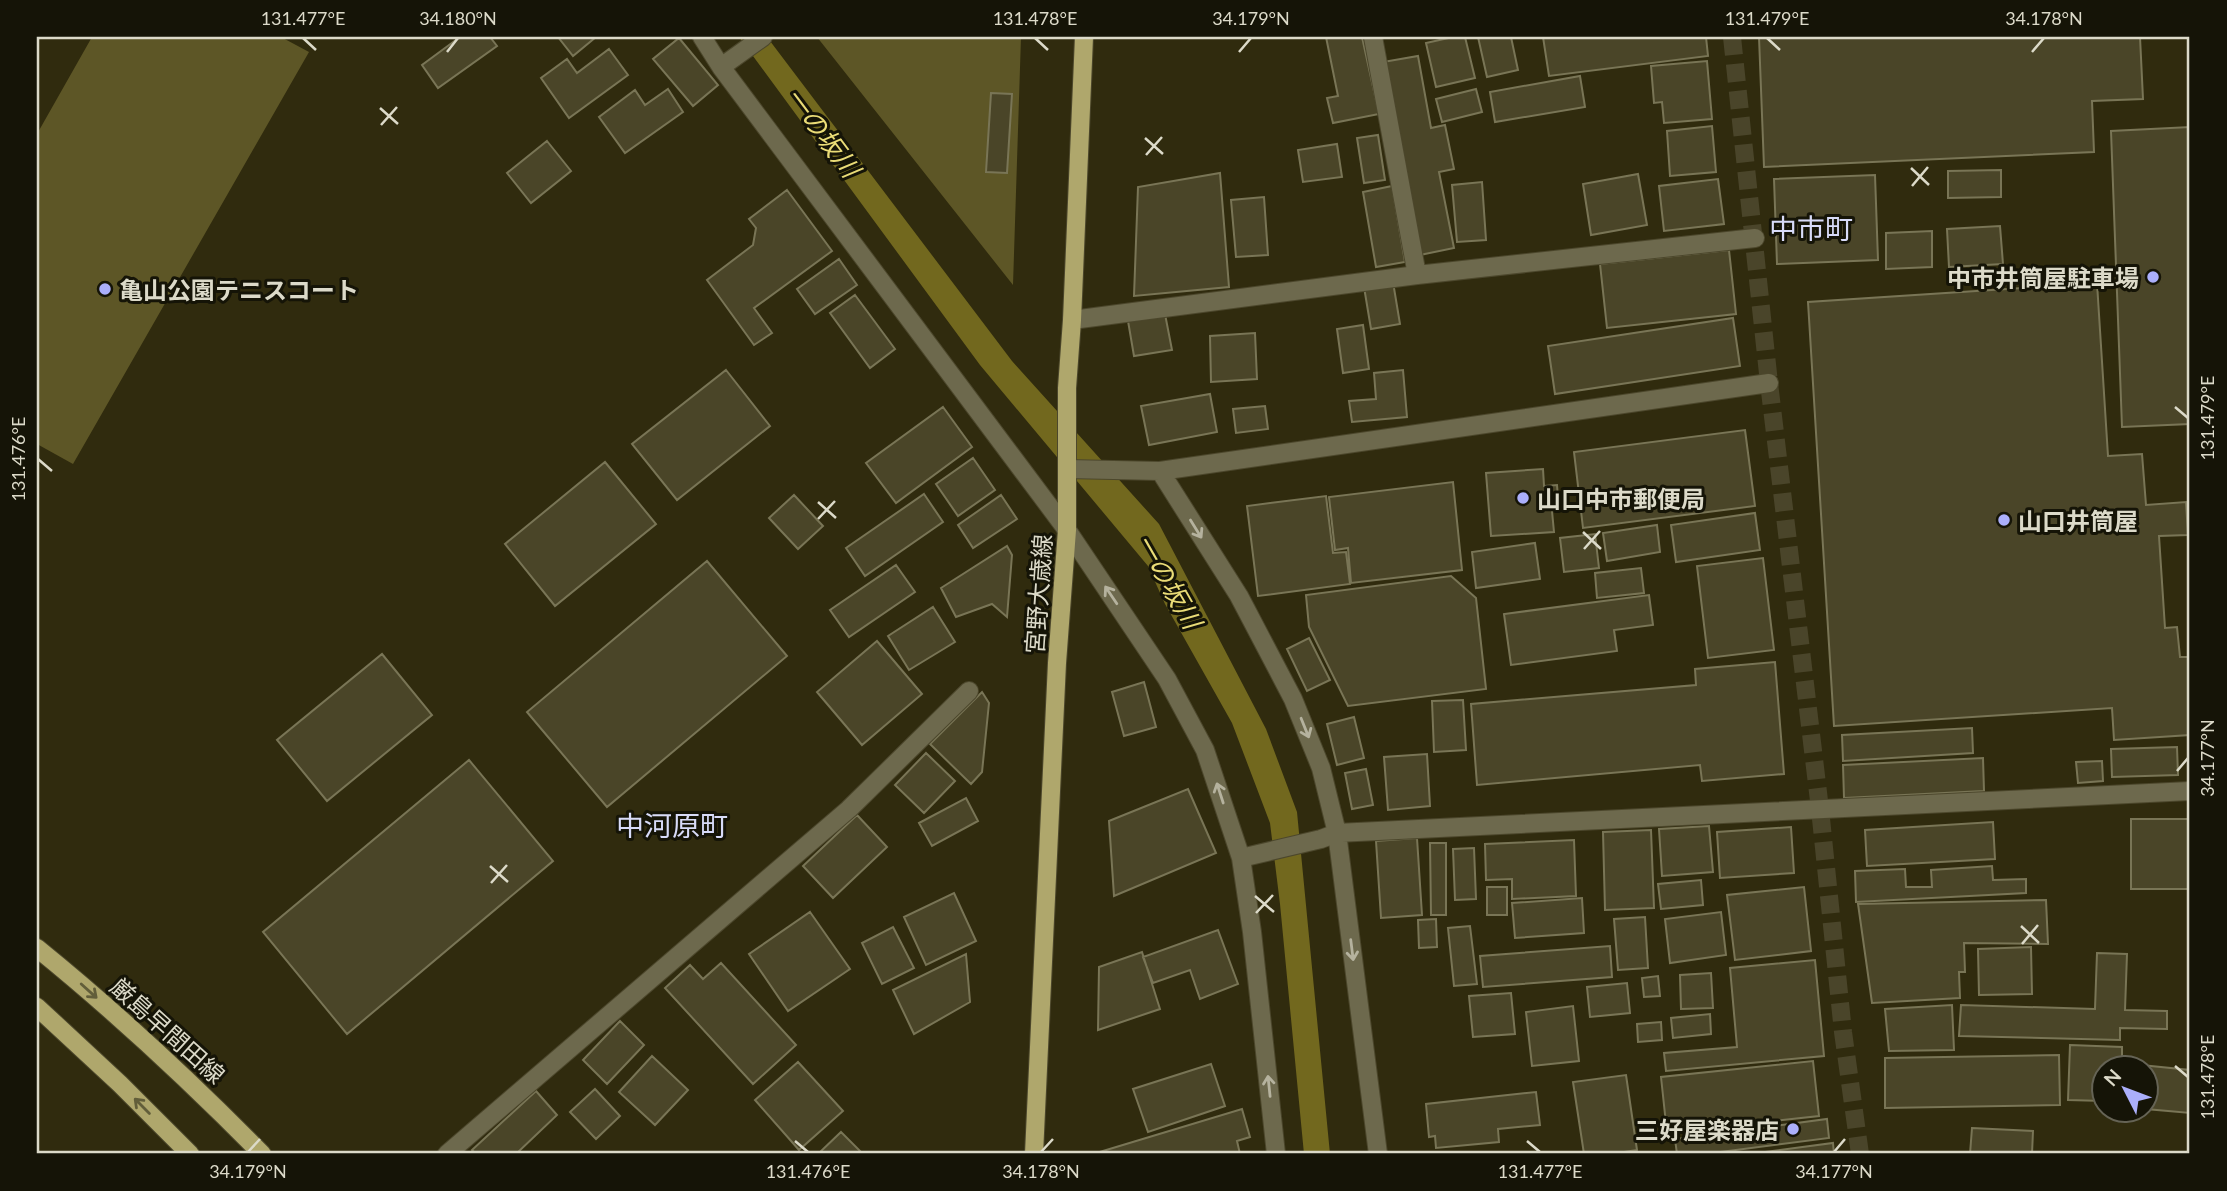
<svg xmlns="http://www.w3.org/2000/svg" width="2227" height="1191" viewBox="0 0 2227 1191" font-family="Lato,'Noto Sans JP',sans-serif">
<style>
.green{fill:#5d5626}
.water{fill:#72681e}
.building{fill:#4a4528;stroke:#797556;stroke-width:2}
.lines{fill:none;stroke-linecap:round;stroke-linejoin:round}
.minor-tunnel{stroke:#4a452a;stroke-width:18;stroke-dasharray:18 9;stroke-linecap:butt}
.minor-casing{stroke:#4c472c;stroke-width:20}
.major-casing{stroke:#4c472c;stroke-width:20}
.minor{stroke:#6d694d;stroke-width:18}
.major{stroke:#afa76c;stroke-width:18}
.oneway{stroke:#b5b29e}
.oneway2{stroke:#625e3a}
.ticks{fill:none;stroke:#dcdac9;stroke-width:2.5}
.poi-dot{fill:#abaffb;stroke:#151407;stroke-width:2.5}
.labels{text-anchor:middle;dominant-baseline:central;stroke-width:6;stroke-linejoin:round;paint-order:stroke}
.poi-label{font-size:24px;font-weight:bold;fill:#dcdac9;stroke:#151407;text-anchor:start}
.street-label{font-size:24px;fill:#dcdac9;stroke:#151407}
.water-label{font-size:26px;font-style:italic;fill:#eadc77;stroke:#151407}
.quarter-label{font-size:28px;fill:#d8dbf8;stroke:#151407}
.neatline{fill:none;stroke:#dcdac9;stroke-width:2.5}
.ticks-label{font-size:18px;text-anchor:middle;fill:#dcdac9}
</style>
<rect width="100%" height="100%" fill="#302b0e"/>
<path class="green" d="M92,37h189l28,15 -236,412 -36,-20v-310z
M817,37h204l-8,248z"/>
<path class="water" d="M739,37h28l245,324 147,163 107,205 31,83 33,342h-26l-24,-250 -10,-81 -38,-100 -67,-119 -17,-38 -168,-201z"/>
<path class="building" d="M460,37h30l7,9 -59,42 -16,-23z
M558,37h38l-23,19z
M1326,37h36l17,77 -46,9 -6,-25 11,-2z
M1453,37h12l10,41 -39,9 -10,-44z
M1478,37h33l7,33 -31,7z
M1543,37h163l2,19 -159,20z
M1759,37h381l3,62 -51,2 2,51 -330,15z
M679,38l39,47 -25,21 -40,-47z
M609,49l19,26 -59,43 -28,-40 26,-19 10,14z
M1418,56l13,72 14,-3 9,44 -15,3 15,76 -34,7 -37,-193z
M1707,61l5,58 -48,4 -2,-21 -8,1 -3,-37z
M1580,76l5,31 -90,15 -5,-30z
M668,89l15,23 -58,41 -26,-36 36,-27 10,15z
M1476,89l6,23 -40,10 -6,-23z
M991,93l21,1 -5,79 -21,-1z
M1712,126l4,46 -46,4 -3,-45z
M2190,127v297l-68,3 -11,-296z
M1378,135l7,45 -21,3 -7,-45z
M547,141l24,30 -40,32 -24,-30z
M1337,144l5,33 -39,5 -5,-32z
M2001,170v27l-53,1v-27z
M1220,173l9,114 -95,9 4,-109z
M1638,174l9,51 -56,10 -8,-51z
M1875,175l3,85 -101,4 -3,-85z
M1718,179l6,45 -60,7 -5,-45z
M1482,182l4,58 -29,2 -5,-57z
M1392,186l13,76 -29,5 -13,-75z
M787,190l45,61 -78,57 18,25 -18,12 -47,-65 46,-35 3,-17 -7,-9z
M1264,197l4,58 -32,2 -5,-57z
M2000,226l3,38 -54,3 -2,-38z
M1932,231v36l-46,2v-36z
M1729,250l7,64 -129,14 -7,-64z
M839,259l18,26 -42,29 -18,-25z
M1393,282l7,42 -29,5 -7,-42z
M2097,283l11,173 34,-2 4,51 40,-3 2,33 -29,1 6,92 12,-1 3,30h10v78l-76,5 -2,-32 -278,18 -26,-424z
M855,295l40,54 -25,19 -40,-55z
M1165,314l7,36 -38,6 -6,-35z
M1733,318l7,48 -185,28 -7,-48z
M1363,325l6,44 -26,4 -6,-44z
M1255,333l2,46 -46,3 -1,-46z
M726,370l44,56 -93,74 -45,-56z
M1403,370l4,47 -55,5 -3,-21 27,-2 -2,-26z
M1210,394l7,38 -68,13 -8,-39z
M1265,406l3,23 -32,4 -3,-24z
M943,407l29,40 -76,56 -30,-40z
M1745,430l10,76 -172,22 -9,-76z
M973,458l22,32 -37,26 -22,-32z
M605,462l51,62 -101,82 -50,-62z
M1543,469l1,17 13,-1 2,25 -7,1 2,21 -63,4 -5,-63z
M1453,482l9,88 -111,13 -3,-35 -13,2 -6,-53z
M924,494l19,28 -78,54 -19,-28z
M794,495l29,31 -25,23 -29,-31z
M1001,495l16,24 -44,29 -15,-23z
M1326,496l7,57 13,-1 4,32 -92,12 -11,-90z
M1755,513l5,37 -84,12 -5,-37z
M1657,525l3,27 -53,9 -4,-28z
M1595,534l4,34 -35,4 -4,-34z
M1535,543l5,36 -64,9 -4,-36z
M1007,546l5,9 -5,62 -15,-13 -36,13 -15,-29z
M1763,558l11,92 -66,8 -11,-92z
M707,561l80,95 -180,151 -80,-95z
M896,565l19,27 -66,45 -19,-27z
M1641,568l3,25 -47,5 -2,-25z
M1451,576l25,22 10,91 -138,17 -39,-79 -3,-32z
M1649,595l4,30 -39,5 3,21 -106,14 -7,-51z
M933,607l22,35 -46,28 -21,-34z
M1309,638l21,42 -23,11 -20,-42z
M877,641l45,53 -60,51 -45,-53z
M382,654l50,61 -105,86 -50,-61z
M1775,662l9,112 -82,7 -2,-16 -223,20 -6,-81 225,-19 -1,-16z
M1144,682l12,45 -32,9 -12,-44z
M982,692l7,11 -7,69 -11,12 -41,-40z
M1463,700l3,50 -32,2 -2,-51z
M1354,717l10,41 -27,7 -10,-41z
M1972,728l1,25 -130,8 -1,-26z
M2177,747l1,28 -66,2 -1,-28z
M926,753l29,28 -31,32 -29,-28z
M1427,754l3,52 -42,4 -4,-53z
M1983,758l1,33 -140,7 -1,-33z
M469,760l84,101 -206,173 -84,-102z
M2102,761l1,20 -25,2 -2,-21z
M1366,769l7,36 -21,4 -7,-36z
M1188,789l28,64 -102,43 -5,-75z
M966,798l12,23 -46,25 -13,-23z
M857,815l30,32 -54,51 -30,-32z
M2131,819h59v70h-59z
M1993,822l2,37 -128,7 -2,-36z
M1709,826l4,46 -51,4 -3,-47z
M1791,827l3,46 -74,5 -3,-46z
M1651,830l3,78 -49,2 -2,-78z
M1417,838l5,77 -41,3 -5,-77z
M1574,840l2,56 -64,3v-20l-26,1 -1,-36z
M1430,843h16v72h-15z
M1474,848l2,51 -21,1 -2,-51z
M1992,866l1,14 33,-1v14l-170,9 -1,-31 50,-2 1,18h26l-1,-17z
M1701,880l2,25 -42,4 -3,-25z
M1487,887h20v28h-20z
M1804,887l7,64 -76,9 -8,-65z
M954,893l22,48 -50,24 -22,-48z
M1582,898l2,35 -69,5 -3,-35z
M2046,900l2,44 -84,-1 1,29h-6l1,26 -88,5 -14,-99z
M810,912l40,57 -62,42 -39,-57z
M1721,912l5,43 -56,8 -5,-44z
M1645,917l3,51 -30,2 -4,-51z
M1436,919l1,28 -18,1 -1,-28z
M1470,926l7,58 -23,2 -6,-58z
M893,927l21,41 -32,16 -20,-41z
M1218,930l20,54 -38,15 -10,-29 -37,13 -10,-26z
M1610,946l2,31 -129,10 -3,-31z
M2031,947l1,47 -53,1 -1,-46z
M1142,952l18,57 -62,21 1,-63z
M2097,953l30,1 -2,56 42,1v18l-47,-1v12l-161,-4 2,-31 134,4z
M966,954l4,48 -56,32 -21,-44z
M1815,960l9,96 -158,15 -2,-18 73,-6 -7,-79z
M721,963l75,82 -43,39 -88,-96 25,-23 13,14z
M1711,973l2,35 -32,1 -1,-34z
M1658,976l2,20 -16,1 -2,-19z
M1627,983l3,30 -40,4 -3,-30z
M1511,993l4,41 -42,3 -4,-41z
M1952,1005l2,45 -65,1 -4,-42z
M1573,1006l6,55 -47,5 -6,-54z
M1710,1014l1,20 -38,4 -2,-20z
M620,1021l24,24 -37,39 -24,-24z
M1661,1022l1,18 -24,2 -1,-18z
M2070,1045l52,2v21h-18v33l-36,-1z
M2059,1055l1,50 -175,3v-50z
M652,1056l36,34 -33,35 -36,-33z
M1813,1061l6,55 -152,17 -6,-56z
M798,1062l45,49 -44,39 -44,-50z
M1211,1064l14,42 -77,26 -15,-43z
M2141,1065l49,5v43l-44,-4v-41h-5z
M1626,1075l11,75 -26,4h-27l-11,-72z
M595,1089l25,27 -24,23 -26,-27z
M536,1091l21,24 -41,39h-40l-4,-4z
M1536,1092l4,33 -42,4 1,13 -63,6 -1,-12 -6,1 -3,-33z
M1242,1109l8,28 -13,4 3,13h-147z
M1827,1119l2,19 -124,16h-28l-2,-15z
M1972,1128l61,3 -1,23h-62z
M841,1132l22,22h-45z
M1833,1143l1,11h-84z"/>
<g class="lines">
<path class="minor-tunnel" d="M1732,37l37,346 51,426 23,223 17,122"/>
<g class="minor-casing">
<path id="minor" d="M702,37l19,30 346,463 100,149 38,71 36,108 11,74 24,222
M1373,37l44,238
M721,67l42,-30
M1072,320l345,-45 338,-37
M1067,469l93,2 609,-88
M1160,471l79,125 54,103 28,69 16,65 41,321
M1241,858l80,-19 16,-6 853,-42
M447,1154l402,-345 120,-118"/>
</g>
<g class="major-casing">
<path id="major" d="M37,948c79,64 154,134 225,206
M37,1007l83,77 70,70
M1034,1154l23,-491 10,-133v-142l5,-68 12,-283"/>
</g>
<use href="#minor" class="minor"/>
<use href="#major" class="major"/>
</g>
<defs><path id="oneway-shaft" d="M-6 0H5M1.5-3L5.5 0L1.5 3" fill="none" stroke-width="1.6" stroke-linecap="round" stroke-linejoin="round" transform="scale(1.75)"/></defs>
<g class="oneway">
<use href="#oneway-shaft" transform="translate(1196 529) rotate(58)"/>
<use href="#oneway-shaft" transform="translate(1111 595) rotate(-124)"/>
<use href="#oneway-shaft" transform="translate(1305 728) rotate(68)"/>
<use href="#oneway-shaft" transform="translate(1220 793) rotate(-108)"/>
<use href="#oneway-shaft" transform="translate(1352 950) rotate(83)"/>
<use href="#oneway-shaft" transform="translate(1269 1086) rotate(-96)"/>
</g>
<g class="oneway2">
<use href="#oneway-shaft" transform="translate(89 991) rotate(42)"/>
<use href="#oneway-shaft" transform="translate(142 1106) rotate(-135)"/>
</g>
<path class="ticks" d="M303,38l13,12M1035,38l13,12M1767,38l13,12M447,52l11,-14M1239,52l12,-14M2032,52l12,-14M380,108l18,16M381,125l16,-18M1145,138l18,16M1146,155l16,-18M1911,168l18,17M1912,186l16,-19M2175,407l13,11M38,459l14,12M818,502l18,16M818,519l17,-18M1583,532l18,17M1584,549l16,-18M2177,771l11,-13M490,866l18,16M491,883l16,-18M1255,896l19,16M1256,913l17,-18M2021,926l18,17M2022,944l16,-19M2175,1066l13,11M795,1141l13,11M1527,1141l13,11M248,1152l12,-13M1041,1152l12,-13M1834,1152l11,-13"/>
<g class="poi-dot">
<circle cx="2153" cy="277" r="7"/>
<circle cx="105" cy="289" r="7"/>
<circle cx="1523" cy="498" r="7"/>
<circle cx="2004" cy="520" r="7"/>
<circle cx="1793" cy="1129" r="7"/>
</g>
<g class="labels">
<g class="poi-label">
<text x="2139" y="277" text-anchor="end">中市井筒屋駐車場</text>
<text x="119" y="289">亀山公園テニスコート</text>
<text x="1537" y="498">山口中市郵便局</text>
<text x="2018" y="520">山口井筒屋</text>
<text x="1779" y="1129" text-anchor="end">三好屋楽器店</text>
</g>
<g class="street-label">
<text transform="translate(1038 594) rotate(-86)">宮野大歳線</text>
<text transform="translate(168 1030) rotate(42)">厳島早間田線</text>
</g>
<g class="water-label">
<text transform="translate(823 132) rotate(53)">一の坂川</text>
<text transform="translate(1169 581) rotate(60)">一の坂川</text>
</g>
<g class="quarter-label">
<text x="1811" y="228">中市町</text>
<text x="672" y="825">中河原町</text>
</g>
</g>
<rect width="2227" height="1191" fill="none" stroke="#151407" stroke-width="77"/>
<g transform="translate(2125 1089) rotate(312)"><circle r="33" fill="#151407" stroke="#656355" stroke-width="2"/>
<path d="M0-5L12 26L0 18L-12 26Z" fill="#abaffb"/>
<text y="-10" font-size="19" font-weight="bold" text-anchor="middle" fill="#dcdac9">N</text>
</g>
<rect x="38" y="38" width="2150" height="1114" class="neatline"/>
<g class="ticks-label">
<text x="303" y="25">131.477°E</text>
<text x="458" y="25">34.180°N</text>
<text x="1035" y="25">131.478°E</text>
<text x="1251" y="25">34.179°N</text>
<text x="1767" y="25">131.479°E</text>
<text x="2044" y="25">34.178°N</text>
<text transform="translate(2208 418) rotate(-90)" y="6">131.479°E</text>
<text transform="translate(19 459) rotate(-90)" y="6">131.476°E</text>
<text transform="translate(2208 758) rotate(-90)" y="6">34.177°N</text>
<text transform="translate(2208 1077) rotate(-90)" y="6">131.478°E</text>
<text x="248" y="1178">34.179°N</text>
<text x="808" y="1178">131.476°E</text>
<text x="1041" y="1178">34.178°N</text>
<text x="1540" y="1178">131.477°E</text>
<text x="1834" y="1178">34.177°N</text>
</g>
</svg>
